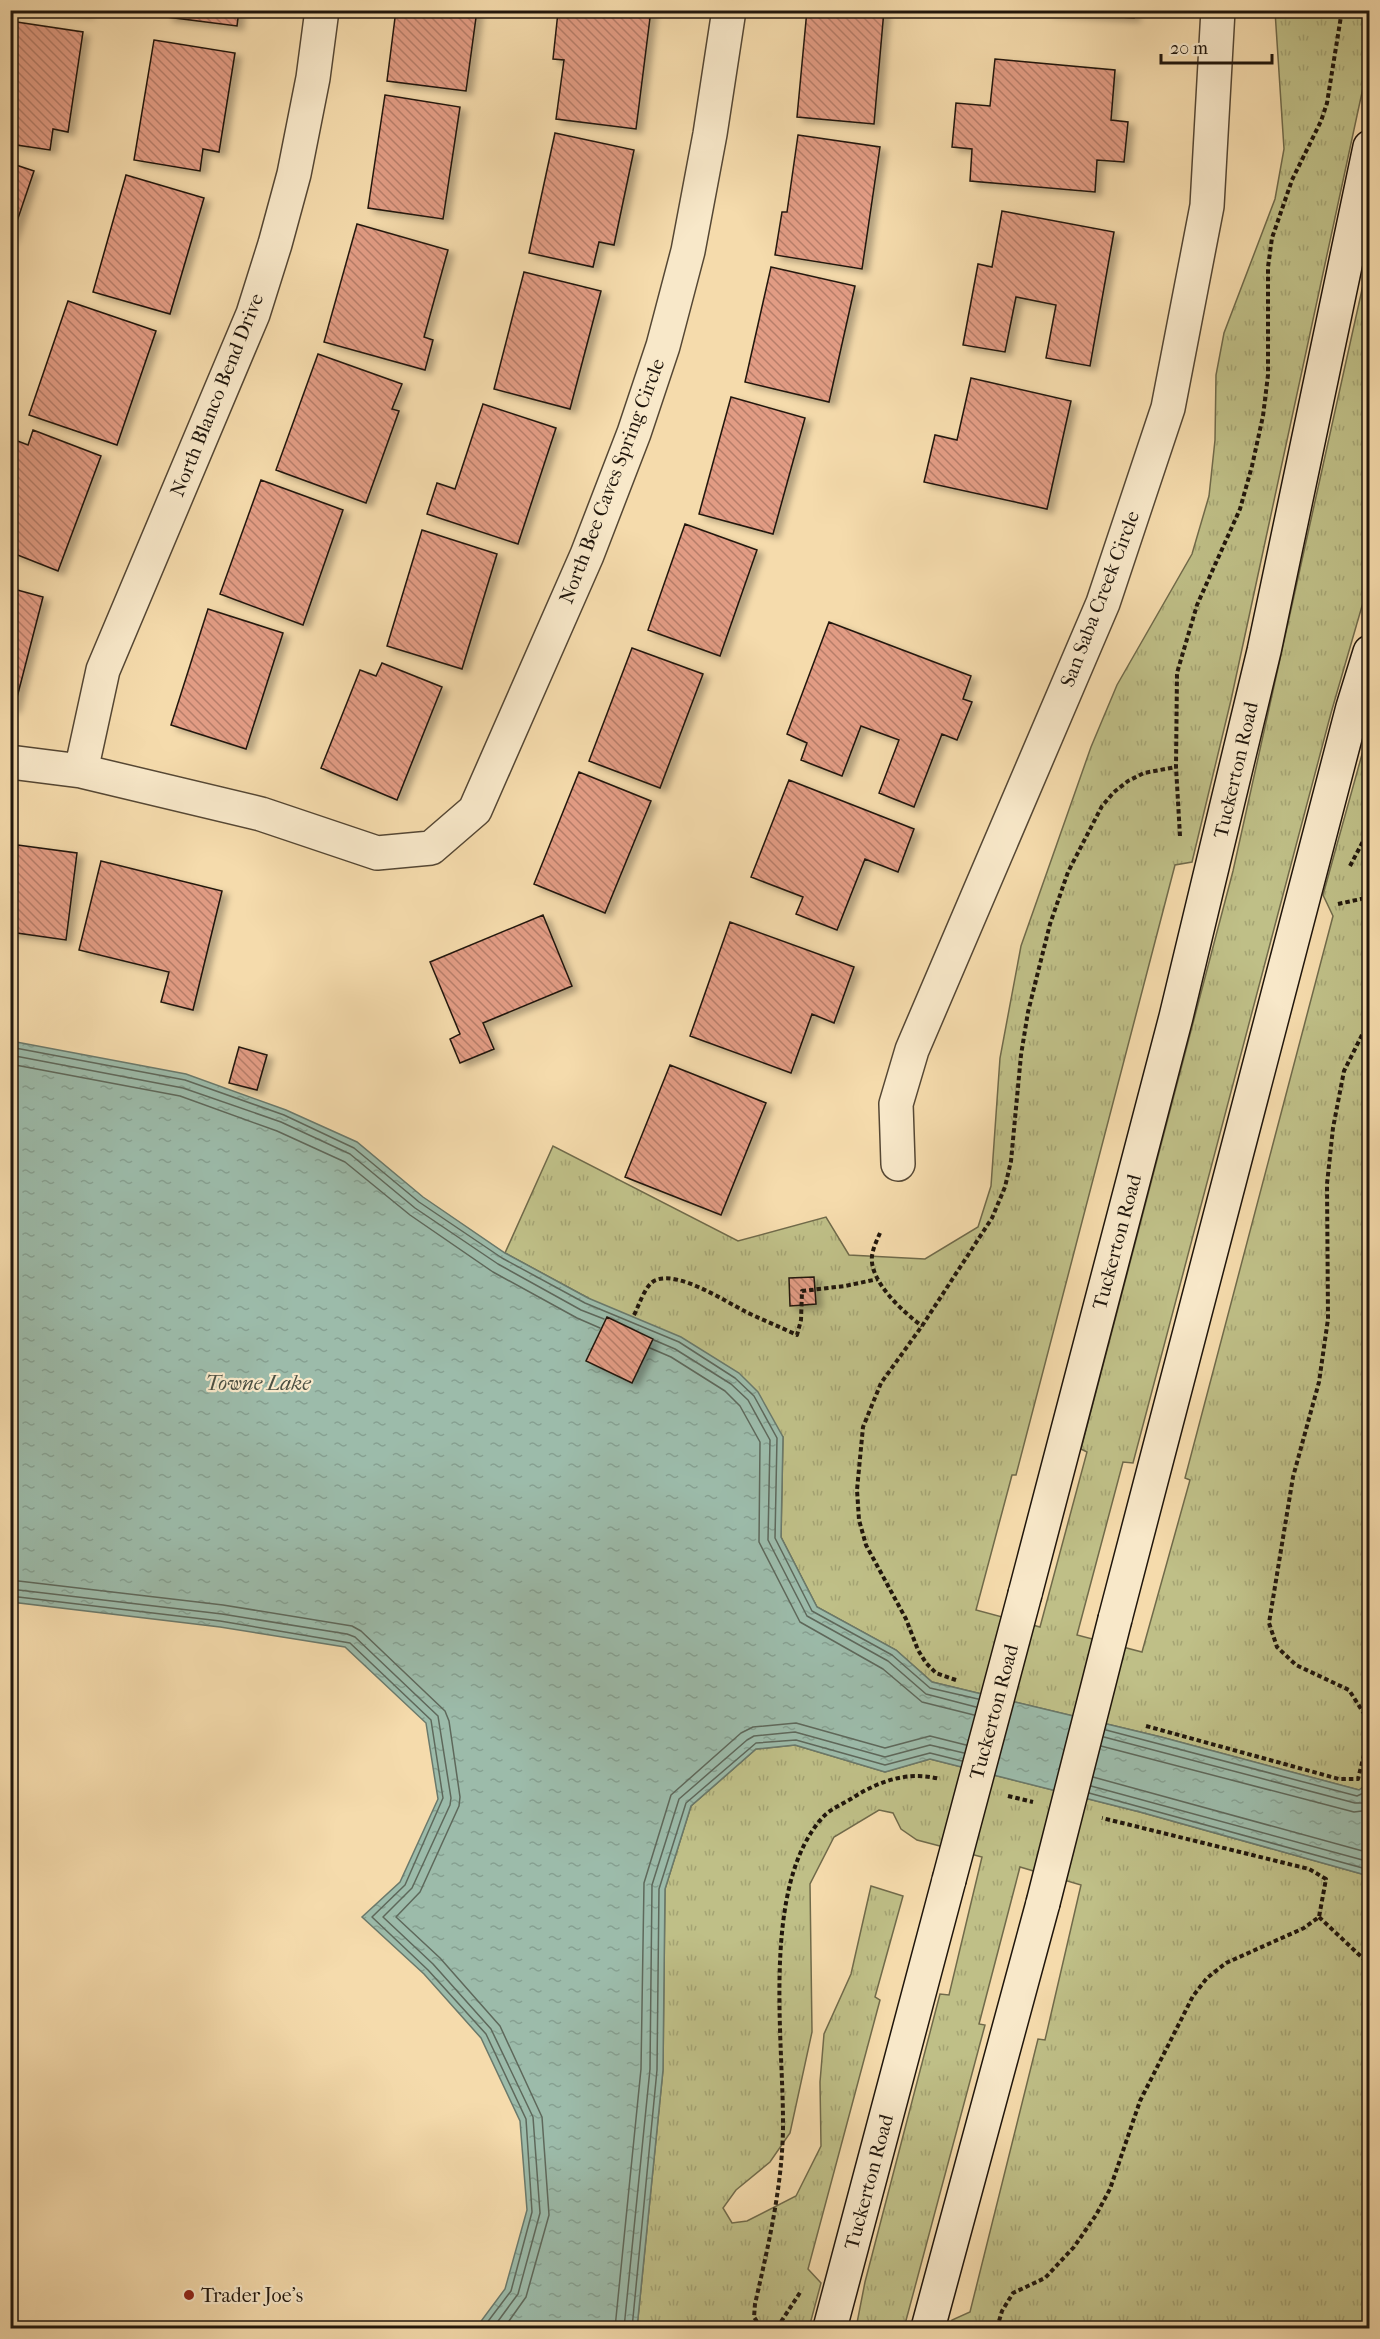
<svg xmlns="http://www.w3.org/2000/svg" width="1380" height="2339" viewBox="0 0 1380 2339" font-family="'IM FELL French Canon',serif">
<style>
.grass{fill:url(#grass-tufts);stroke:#706a4a;stroke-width:1.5}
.water{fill:url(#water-ripples);stroke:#6a796b;stroke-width:1.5}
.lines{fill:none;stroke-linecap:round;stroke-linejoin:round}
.shore{stroke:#5e685b;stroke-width:1.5}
.building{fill:url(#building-back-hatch);stroke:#20160c;stroke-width:1.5;filter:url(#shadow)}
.street-casing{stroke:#554734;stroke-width:36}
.secondary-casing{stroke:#20160c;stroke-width:36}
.path{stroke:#20160c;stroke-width:4;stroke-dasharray:4.5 3;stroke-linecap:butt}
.street{stroke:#f8e8c9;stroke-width:33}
.secondary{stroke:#f8e8c9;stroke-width:33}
.secondary-bridge-casing{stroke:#20160c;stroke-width:36;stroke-linecap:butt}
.secondary-bridge{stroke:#f8e8c9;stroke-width:33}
.poi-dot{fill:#8f2418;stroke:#f8e8c9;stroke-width:2}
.labels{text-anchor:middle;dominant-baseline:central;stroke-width:4.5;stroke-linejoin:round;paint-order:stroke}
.street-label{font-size:20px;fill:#20160c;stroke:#f8e8c9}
.poi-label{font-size:20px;fill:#20160c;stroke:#f8e8c9;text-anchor:start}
.water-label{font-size:21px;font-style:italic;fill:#4b5043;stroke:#f8e8c9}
</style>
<defs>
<pattern id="grass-tufts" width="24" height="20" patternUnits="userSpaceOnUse" patternTransform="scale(1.5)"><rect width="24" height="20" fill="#bfbf87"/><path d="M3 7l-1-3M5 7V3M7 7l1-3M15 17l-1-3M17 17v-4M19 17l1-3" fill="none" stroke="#a4a373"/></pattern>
<pattern id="water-ripples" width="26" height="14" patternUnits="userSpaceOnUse" patternTransform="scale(1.5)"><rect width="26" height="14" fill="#9cbbaa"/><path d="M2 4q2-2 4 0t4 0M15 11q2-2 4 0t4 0" fill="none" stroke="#86a091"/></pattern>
<pattern id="building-back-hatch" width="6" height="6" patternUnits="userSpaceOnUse" patternTransform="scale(1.5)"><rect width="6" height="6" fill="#e29c84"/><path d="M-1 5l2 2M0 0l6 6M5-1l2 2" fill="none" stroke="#b77e6a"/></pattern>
<filter id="shadow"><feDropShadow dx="6" dy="4" stdDeviation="3" flood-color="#0004"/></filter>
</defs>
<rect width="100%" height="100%" fill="#f5dbac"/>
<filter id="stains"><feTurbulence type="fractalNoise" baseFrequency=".00333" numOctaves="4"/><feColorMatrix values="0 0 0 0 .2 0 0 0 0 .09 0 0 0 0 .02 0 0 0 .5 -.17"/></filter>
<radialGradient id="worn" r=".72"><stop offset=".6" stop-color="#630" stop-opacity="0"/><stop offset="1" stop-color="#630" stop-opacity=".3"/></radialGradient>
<path class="grass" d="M1275,11h94v49l-138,640 -39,162 -17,3 -159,610h-4l-36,135 64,17 47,-175 -6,-3 152,-578 136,-613v324l-38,131 -198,750 -10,-1 -46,173 65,17 48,-172 -5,-2 148,-562 -10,-21 46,-166v1054l-10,7 -198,-53 -229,-55 -36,-32 -79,-43 -36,-70 2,-100 -195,-139 -83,-45 48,-107 185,95 88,-24 23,38 76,4 53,-32 13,-41 9,-128 21,-112 70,-199 26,-62 75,-131 17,-58 6,-56 1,-65 8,-42 51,-134 9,-50z
M795,1745l90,27 45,-13 210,53 229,64v452h-420l3,-8 18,-8 68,-273 7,1 36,-155 -61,-18 -41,157 6,1 -81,303h-48l9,-46 75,-288 9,1 33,-138 -65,-17 -16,-11 -8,-16 -14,-3 -45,27 -24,47 2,148 -22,101 -20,29 -34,28 -13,18 9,15 15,-2 49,-25 25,-50 -1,-64 4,-48 27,-60 20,-88 32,10 -28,101 5,3 -72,269 13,14 -12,45h-172l26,-258 2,-181 26,-83 65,-57z"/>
<path class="water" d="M11,1041l175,33 100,36 71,32 66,55 82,56 83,45 93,39 58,36 19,19 25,45 -2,100 36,70 79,43 36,32 229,55 198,53 10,-7v93l-229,-64 -210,-53 -45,13 -90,-27 -39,4 -65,57 -26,83 -2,181 -26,258h-161l29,-39 22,-79 -7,-89 -39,-83 -57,-64 -62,-57 38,-35 38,-83 -12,-76 -81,-76 -125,-20 -209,-25z"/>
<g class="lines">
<path class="shore" d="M10,1047l175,33 99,35 70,33 65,54 83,56 83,45 94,39 56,36 19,18 23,42 -2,100 37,73 80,44 38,33 48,11
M10,1055l173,33 98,34 69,32 65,54 83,56 83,46 23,9
M10,1064l170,32 97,35 68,31 65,53 83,57 84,46 23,10
M654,1340l21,9 56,35 17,16 22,40 -2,100 39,76 81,45 38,33 50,13
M650,1348l21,9 54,34 15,15 20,36 -1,100 41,80 83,47 39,33 52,13
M10,1580l213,25 129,21 9,5 84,80 4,10 11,76 -1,9 -39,86 -24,25 44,41 60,68 42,91 7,98 -23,82 -22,31
M10,1589l212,25 125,20 8,3 83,79 13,82 -1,7 -38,83 -29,29 50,47 58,65 42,88 7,96 -22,81 -25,34
M10,1596l210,25 130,22 81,77 12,78 -38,87 -33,32 56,53 58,64 40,85 6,93 -21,79 -28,37
M1106,1730l251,66 13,-6
M1104,1737l251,66h8l7,-4
M1101,1746l253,66 16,-2
M1093,1777l277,76
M1091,1786l279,76
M1089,1793l281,77
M615,2328l26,-259 3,-186 27,-88 70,-62 12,-6 43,-4 89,25 45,-12 36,9
M624,2328l26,-259 2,-184 27,-86 68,-59 7,-4 41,-4 90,25 45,-12 34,8
M632,2328l25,-258 2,-181 27,-86 70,-60 40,-3 89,25 45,-12 32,8"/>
</g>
<path class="building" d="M59,10h28v4z
M168,10h71l-2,16 -70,-9z
M396,10h81l-11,81 -79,-10z
M580,10h71l-15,119 -80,-10 8,-59 -11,-1 5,-47 21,3z
M807,10h77l-10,114 -77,-7z
M1048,10h86v8l-87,-6z
M10,21l73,11 -15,100 -15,-3 -3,21 -40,-6z
M154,40l81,13 -16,99 -16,-3 -3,22 -66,-11z
M995,59l120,11 -4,50 17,2 -4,40 -27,-2 -2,32 -125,-11 2,-32 -20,-2 4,-44 34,3z
M385,95l75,12 -17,112 -75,-11z
M555,133l79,17 -20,95 -15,-3 -6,25 -64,-14z
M798,135l82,12 -18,122 -87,-14 7,-43h5z
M10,163l24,8 -24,71z
M126,175l78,23 -34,116 -77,-22z
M1002,211l112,21 -24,134 -44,-8 10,-53 -40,-8 -11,55 -42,-7 15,-81 14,3z
M357,224l91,26 -24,87 9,3 -8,30 -101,-28z
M771,267l84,19 -26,116 -84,-20z
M524,272l77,19 -31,118 -76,-20z
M68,301l88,30 -39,114 -88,-30z
M318,354l84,30 -10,25 7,2 -33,92 -90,-33z
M971,378l100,23 -24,108 -123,-27 11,-47 22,5z
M731,397l74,21 -32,116 -74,-20z
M483,404l73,24 -38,116 -91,-30 10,-31 18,6z
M33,430l68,26 -43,115 -48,-19v-114l18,7z
M261,480l82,30 -40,115 -83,-31z
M685,524l72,26 -37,106 -72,-26z
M422,530l75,24 -35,115 -75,-23z
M10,588l33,9 -29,112 -4,-1z
M208,609l75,24 -37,116 -75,-24z
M829,622l142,54 -8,23 9,3 -15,38 -15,-6 -28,73 -35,-14 20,-53 -38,-14 -19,50 -41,-16 6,-17 -20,-9z
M632,648l71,26 -43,114 -71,-27z
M382,663l60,24 -45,113 -76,-32 39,-98 16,6z
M579,772l72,29 -46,112 -71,-29z
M789,780l125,49 -16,43 -33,-13 -28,71 -41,-16 7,-17 -52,-20z
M10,844l67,9 -11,87 -56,-8z
M101,861l121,30 -29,119 -32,-8 8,-30 -90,-22z
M543,915l29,71 -89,37 11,26 -34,14 -10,-24 10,-5 -30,-72z
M730,922l124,45 -20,56 -22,-9 -21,59 -101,-37z
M239,1047l28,8 -10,35 -28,-7z
M670,1065l96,38 -45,112 -96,-38z
M814,1277l2,27 -26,2 -1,-28z
M607,1317l46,22 -21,44 -46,-22z"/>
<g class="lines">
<g class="street-casing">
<path id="street" d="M10,762l71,9 180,43 116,39 54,-5 44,-38 112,-255 47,-122 29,-87 25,-95 22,-117 19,-124
M81,771l22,-101 150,-356 22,-70 19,-70 19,-96 9,-68
M898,1164l-2,-60 16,-54 191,-447 65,-195 39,-202 11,-196"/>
</g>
<g class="secondary-casing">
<path id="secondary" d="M1025,1594l151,-577 88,-366 106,-504
M1115,1619l238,-912 17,-55
M830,2328l119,-448
M928,2328l115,-425"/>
</g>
<path class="path" d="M1180,836l-4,-69 1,-94 20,-68 43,-96 12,-43 11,-50 5,-41v-108l4,-29 20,-58 29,-59 6,-18 15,-93
M1350,866l20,-38
M1338,904l32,-7
M1370,1014l-3,11 -23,46 -11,57 -6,56 1,135 -9,63 -26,95 -24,146 8,24 19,18 53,25 21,33
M880,1233c-3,7 -7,15 -8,23 -3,25 31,56 50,70
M634,1315c5,-9 11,-31 22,-35 23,-9 69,21 90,32 17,8 34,15 51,23l4,-15 1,-29 43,-5 33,-7
M956,1680l-20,-7 -10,-10 -8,-13 -12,-31 -40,-74 -7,-25 -2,-30 6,-63 18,-44 41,-57 70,-108 13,-31 6,-26 10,-106 7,-43 22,-88 18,-52 34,-66 12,-14 14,-11 16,-8 32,-6
M1146,1726l193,53h19l12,-49
M1008,1796l25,6
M1319,1917l51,48
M761,2328l-7,-11 1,-13c13,-57 27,-116 28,-175 1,-88 -23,-245 41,-313 8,-8 21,-13 30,-19 27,-17 55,-26 86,-18
M777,2328l24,-37
M997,2328l5,-17 11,-18 32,-15 29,-31 22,-32 14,-26 30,-88 53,-105 14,-18 19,-15 78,-35 15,-11 7,-38 -17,-10 -207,-51"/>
<use href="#street" class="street"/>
<use href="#secondary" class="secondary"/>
<g class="secondary-bridge-casing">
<path id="secondary-bridge" d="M949,1880l76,-286
M1043,1903l72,-284"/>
</g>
<use href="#secondary-bridge" class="secondary-bridge"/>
</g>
<circle class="poi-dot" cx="189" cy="2295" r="6"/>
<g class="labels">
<g class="street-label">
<text transform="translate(217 395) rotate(-68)">North Blanco Bend Drive</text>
<text transform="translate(612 481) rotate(-69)">North Bee Caves Spring Circle</text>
<text transform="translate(1100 599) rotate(-69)">San Saba Creek Circle</text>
<text transform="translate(1236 770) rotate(-77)">Tuckerton Road</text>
<text transform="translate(1117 1242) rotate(-75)">Tuckerton Road</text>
<text transform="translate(994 1712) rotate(-75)">Tuckerton Road</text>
<text transform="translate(869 2182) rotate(-75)">Tuckerton Road</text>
</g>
<g class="poi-label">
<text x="201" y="2295">Trader Joe's</text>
</g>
<g class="water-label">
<text x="258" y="1383">Towne Lake</text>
</g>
</g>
<rect width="1380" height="2339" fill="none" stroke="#f5dbac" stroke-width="36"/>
<rect x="12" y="12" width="1356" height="2315" fill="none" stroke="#20160c" stroke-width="3"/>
<rect x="18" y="18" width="1344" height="2303" fill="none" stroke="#20160c" stroke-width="1.5"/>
<path d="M1161 54v9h111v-9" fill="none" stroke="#20160c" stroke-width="3"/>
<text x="1170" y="54" font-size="18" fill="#20160c" stroke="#f8e8c9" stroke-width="4.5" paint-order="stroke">20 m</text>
<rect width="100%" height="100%" filter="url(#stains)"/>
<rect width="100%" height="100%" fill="url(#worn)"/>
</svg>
